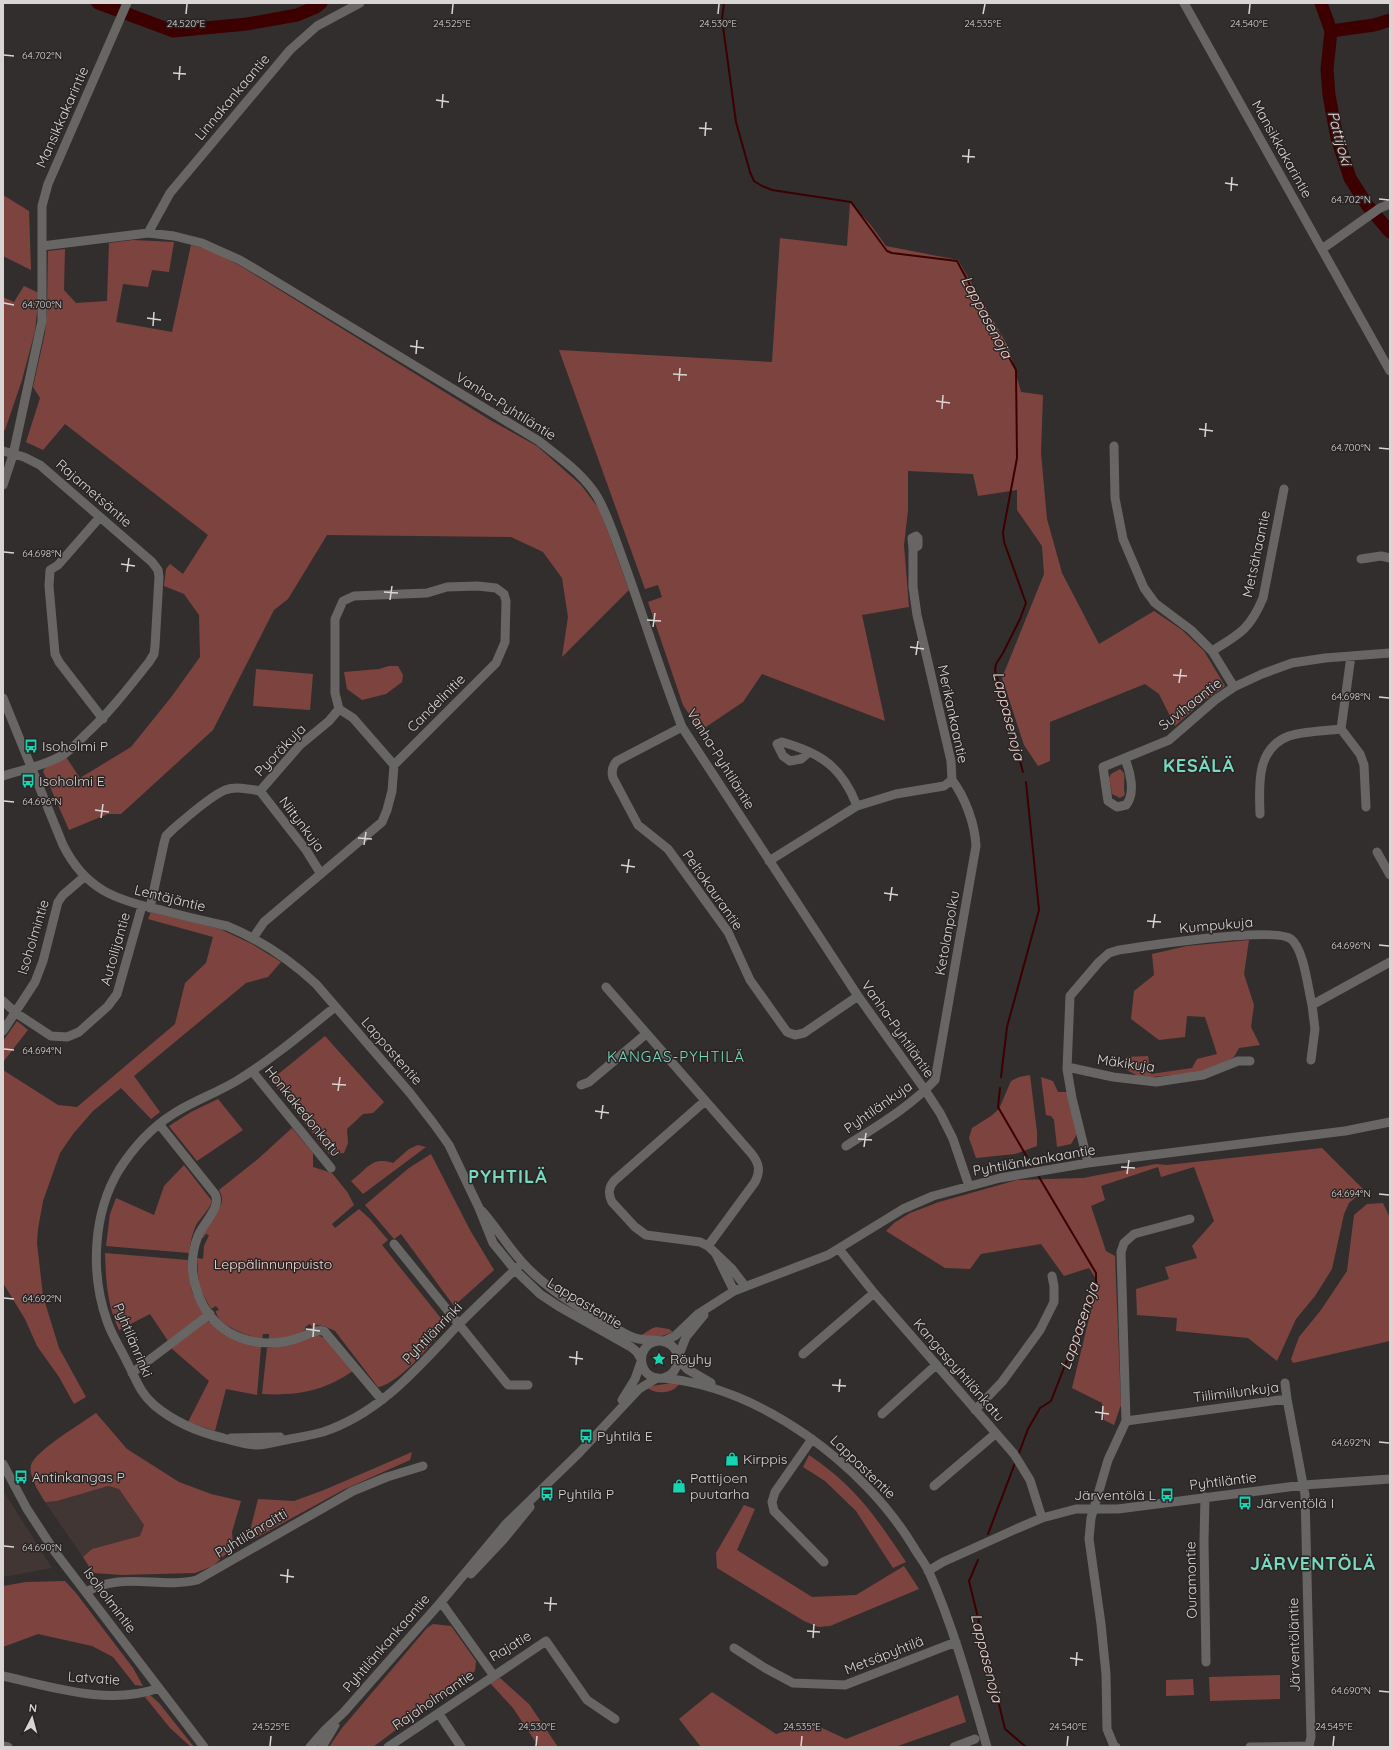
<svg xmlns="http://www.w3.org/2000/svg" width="1393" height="1750" viewBox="0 0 1393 1750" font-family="Quicksand,sans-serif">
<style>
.built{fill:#423635}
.green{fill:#7d443f}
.water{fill:#3c0001}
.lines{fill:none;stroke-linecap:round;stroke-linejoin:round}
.stream{stroke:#3c0001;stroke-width:2}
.river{stroke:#3c0001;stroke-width:13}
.minor{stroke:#686665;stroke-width:9}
.ticks{fill:none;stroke:#d9d5d5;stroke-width:1.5}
.labels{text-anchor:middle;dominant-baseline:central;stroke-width:3;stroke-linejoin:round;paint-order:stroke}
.street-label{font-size:14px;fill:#d9d5d5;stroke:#292424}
.poi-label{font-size:14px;fill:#d9d5d5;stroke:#292424;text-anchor:start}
.park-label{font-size:14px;fill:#f6dcd9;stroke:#292424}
.water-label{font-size:15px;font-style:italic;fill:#efd5d2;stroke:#292424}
.neighbourhood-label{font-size:15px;letter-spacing:1px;fill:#77d9c0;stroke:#292424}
.district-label{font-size:18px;font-weight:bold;letter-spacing:1px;fill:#77d9c0;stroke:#292424}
.ticks-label{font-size:10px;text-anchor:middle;fill:#d9d5d5;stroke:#292424;stroke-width:3;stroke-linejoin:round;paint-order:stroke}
</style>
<rect width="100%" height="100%" fill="#332e2e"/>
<path class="built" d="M107,1486l12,3 25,36 -4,11 -48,13 -9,8 -38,-55 12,-1z
M3,1491l6,9 43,68 -49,9z"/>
<path class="green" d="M3,195l26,16 2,59 -28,-14z
M850,203l20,21 16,22 72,14 51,88 12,44 22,3 -2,58 6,66 15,54 37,71 55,-33 28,19 22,21 21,35 -25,18 -25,22 -16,-32 -14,-10 -95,38v39l-12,5 -14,-21 -22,-67 42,-104 -2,-28 -25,-36v-20l-39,6 -5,-22 -65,-3v39l-4,35 5,62 -47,8 23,106 -123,-47 -19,28 -43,29 -17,-26 -35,-103 14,-5 -4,-12 -13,4 -86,-239 213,12 8,-124 67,8z
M133,240l41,2 -5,30 -17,-2 -4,17 -25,-3 -7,38 56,10 19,-87 17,4 31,16 251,155 47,26 44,39 19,25 29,80 -67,67 6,-40 -6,-39 -19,-26 -32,-15 -184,-2 -39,64 -14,11 -61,120 -92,84h-13l-39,16 -26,-59 3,-4 20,-10 14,21 51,-31 41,-51 28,-39 -1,-42 -15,-21 -20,-8 2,-17 4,-5 13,10 25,-39 -143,-111 -22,26 -17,-8 14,-44 -7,-11 12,-54 2,-24 1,-58 17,-2 -1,41 12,13 31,-2 2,-58z
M24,286l15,7 -4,38 -13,49 -17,50 -2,1v-134l11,5z
M389,666h9l5,9 -1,7 -16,12 -24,6 -15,-11 -3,-17 35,-3z
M256,669l57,5 -3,36 -57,-4z
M1120,769l4,4c1,8 -1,15 1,22l-5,3 -8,-4 -3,-16 2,-4z
M151,912l69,17 32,15 29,18 -13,15 -22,6 -112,93 26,36 -9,7 -30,-31 -28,23 -20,23 -13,19 -17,48 -5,28 -1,14 6,53 16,52 27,49 -12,7 -15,-27 -22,-31 -12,-27 -22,-36v-213l55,35 19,2 98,-83 10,-41 21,-20 7,-26 -65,-18z
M1249,940l-5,34 10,31 -3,22 9,18 -21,3 -5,9 -15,9 -24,7 -53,5 -17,-9 1,-12 22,-1 3,18 41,-6 5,-9 20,-5 -12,-37 -18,-1 -2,21 -26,3 -28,-21 3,-28 20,-16 -2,-21 35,-8z
M17,1021l11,9 -25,32v-21z
M325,1036l59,66 -11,11 -10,1 -16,15 1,14 -4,10 -14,2 -59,-75z
M1030,1075l7,57v14l-22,8 -39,4 -7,-20 3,-10 19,-12 8,-7 12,-28 8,-4z
M1041,1077l12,4 5,11h10l9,42 -6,10 -14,3 -3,-27 -3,-4 -5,-1z
M218,1099l25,31 -46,31 -28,-35 22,-14z
M292,1128l21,25v14l19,6 16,20 6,12 -22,19 3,4 24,-19 12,11 17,20 -6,5 62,77c-5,18 -47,63 -66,65l-43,-56 -11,-5 -7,-1 -4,3 -3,-4 -5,3 1,2c-10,9 -25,9 -37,11v-6h-6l-1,5c-12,-2 -46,-14 -46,-28l3,-1 -3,-4 -5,3 -12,-22 -2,-29 6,1 1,-13 5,-11 -3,-1 -3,4h-3c3,-5 4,-10 7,-15 8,-11 21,-19 12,-33l39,-31z
M418,1145l8,2 -63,47 -12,-13c17,-12 20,-25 42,-18l16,-14z
M1322,1148l42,42 -15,13 -5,11 -12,55 -17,27 -19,23 -19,42 -29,-23 -72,-7 1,-13 -40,-3 -1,-26 33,-10 -4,-12 32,-9 -5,-12 22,-25 -20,-54 -33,10 -3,-10 -57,19 4,14 -14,6 15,45 9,5 6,149 -7,20 -10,-5 -2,-17 -30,-15 26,-106 -9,-14 -25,8 -23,-32 -60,10 -11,15 -25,-1 -59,-37 8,-8 16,-10 29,-11 78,-22 66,-2 73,-14 11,1z
M431,1154l39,76 24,40 -40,36 -53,-72 -7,5 -29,-34 44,-37z
M184,1165l28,36c-3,9 -11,16 -16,24 -4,9 -6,19 -7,28l-83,-7 4,-32 6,-16 38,17 10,-29z
M1383,1203l7,15v123l-97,22 -2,-4 8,-22 22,-27 26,-39 7,-56 13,-11z
M105,1253l83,7 4,32 12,22 -36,27 -18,-27 -31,16c-12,-25 -13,-49 -14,-77z
M207,1321l54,26 -4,48 -31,-6 -11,42 -27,-9 21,-41 -38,-33z
M656,1327l13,2 4,3 -14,5 -19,-1 11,-7z
M317,1335l10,4 26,32c-29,20 -56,25 -91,23l5,-46 8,-1z
M671,1383h9c-7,11 -24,12 -34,4z
M96,1413l31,36 52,33 32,12 30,7 -9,31 1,13 -7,9 -13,12 -18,7 -73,2 -29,-2 -10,-16 9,-8 48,-13 4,-11 -25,-36 -11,-3 -51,15 -12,1c-5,-9 -17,-25 -14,-37 4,-14 51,-42 65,-52z
M412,1452l-2,8 -67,30 -91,50 -2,-9 8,-32 36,2 30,-11z
M809,1455c46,31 67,62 97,107l-13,6 -37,-57 -31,-30 -22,-14z
M744,1505l11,4 -18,41 75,47 44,-2 48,-29 15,23 -89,37 -12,1 -14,-6 -87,-53 -1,-15z
M65,1581l11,12 57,75 10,18 -8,-1 -22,-28 -21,-11 -54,-12 -35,13v-61l23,-4z
M433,1624l18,2 25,35 -1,10 -102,76h-44l13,-19 85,-100z
M1280,1675v24l-70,2 -1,-24z
M500,1678l29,26 29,43h-19l-26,-39 -23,-25z
M1193,1679l1,16 -28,1v-16z
M712,1692l64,42 35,-11 35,16 112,-44 8,27 -71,25h-194l-22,-28z
M150,1695l9,8 35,44h-3l-21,-19 -25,-31z"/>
<path class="water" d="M88,3h23l10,5 -3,6z"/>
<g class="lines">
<path class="stream" d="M724,3l-2,16 14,103 14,50 4,9 8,5 10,4 79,12 36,49 5,2 65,8 59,109 1,88 -14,74 1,10 22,61 -6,16 -17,34 -7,11 -1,6 28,102
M1001,1077l6,-50 32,-117 -13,-128
M1000,1088l-2,19 29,50
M1019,1453l9,-24 12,-21 11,-7 45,-115v-13l-57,-96
M988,1534l27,-71
M978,1560l-9,21 36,148 21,18"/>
<path class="river" d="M98,3l75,28 74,-7 50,-9 19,-8 5,-4
M1321,3l10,28 -4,38 2,26 8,43 13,40 17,27 23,27
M1331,31l43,-6 16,-5"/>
<path class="minor" d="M1184,3l206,368
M148,233l22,-40 120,-143 27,-24 43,-23
M42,246l106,-13 26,3 28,7 38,17 22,13 277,168c21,17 45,33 59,57 10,18 17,40 24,59 21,57 38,114 60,170l176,269 67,94 15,23 13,26 16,47
M1322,249l58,-41 10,-4
M1114,446l1,52 8,41 21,49 11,15 36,27 21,21 22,36
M3,451l21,6 16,8 112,97 6,8 1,7 -4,69 -1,8 -5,8c-20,25 -39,50 -63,72 -8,8 -15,17 -25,22 -19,11 -38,13 -58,20
M3,485l10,-30 29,-134v-115l6,-22 79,-181
M100,517l-42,48 -8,5 -1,16 6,68 4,8 44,57
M1361,559l20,-3 9,2
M1212,651c28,-17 38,-22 51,-53l21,-109
M3,698l60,147c22,44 52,55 98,65 22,6 44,11 66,16 34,14 62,33 89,58l94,109 24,31 15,21 30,63 14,35 22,27 25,24 18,12 73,41 6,5 4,7
M339,709l14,9 41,47
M682,727l-65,34c-5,5 -6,10 -4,17l25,47 30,24 60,83 22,48 37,52 8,3 9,-2 54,-37
M1341,729l19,25 4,11 2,42
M809,752l-8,7 -11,2 -7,-5 -6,-12 5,-2c39,11 60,25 75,64
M1125,759c5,12 11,34 1,46l-9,2 -9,-6 -5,-34 66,-27 46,-40 19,-13 28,-13 30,-11 33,-5 65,-5
M260,791l46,59 15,24
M1260,814c-1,-29 -4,-66 29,-78 15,-5 35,-5 52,-7l10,-73
M1377,852l13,23
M769,861l88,-55 39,-12 48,-8 8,-6 -1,-19 -34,-146 -4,-28v-38l5,-3v-8l-2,-2 -4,2 1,11
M150,908l14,-65 2,-7 6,-6c14,-12 37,-33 53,-40 11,-4 24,-1 35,1
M253,938l11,-16 118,-100 5,-12 5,-19 2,-26 102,-102 9,-21 1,-41 -2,-7 -8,-6 -19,-2 -30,1 -20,6 -73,3 -11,5 -8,18v74l4,16 -10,12 -29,24 -40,46
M606,987l145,166c8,10 10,17 4,29l-47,64
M3,1001l13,12 35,23 16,1 12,-5 29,-26 9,-12 25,-88
M335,1007c-31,25 -63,52 -97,73 -21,13 -45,21 -65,34 -22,14 -40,34 -54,56 -26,43 -29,103 -12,151 5,15 14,28 21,43 8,15 12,29 26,41 20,17 44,27 69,33 11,3 22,7 34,7 11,0 22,-4 33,-6 11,-2 22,-4 33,-7 58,-19 96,-66 136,-108 21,-21 42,-41 63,-61
M3,1031l32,-49 8,-21 15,-59 5,-7 21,-18
M1311,1060l4,-31 -3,-24 78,-43
M1067,1069l5,-1 41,9 43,5 47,-7 35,-14h12
M252,1071l79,97
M581,1085l8,-3 57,-48
M705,1101l-91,80c-6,7 -6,13 -2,21l23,25 11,8 54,7 8,4 24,23 13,17
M159,1124l56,70c7,13 -12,29 -17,42 -14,35 0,78 32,97 22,12 48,13 71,4 8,-3 15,-8 23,-6l58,69
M846,1146c31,-20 64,-39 89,-66l41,-234c-1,-22 -11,-49 -24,-66
M1088,1163l-16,-65 -5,-29 3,-73 29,-34 10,-9 10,-3c26,-4 155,-24 172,-11 13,10 17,50 21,66
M482,1211c15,17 26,36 41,52 27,30 64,49 99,69 5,3 11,6 17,7 10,2 24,-1 32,6 12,10 7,30 -8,33 -25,4 -30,-34 -5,-37
M394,1244l114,141h20
M839,1249l35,44 140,161 16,26 12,38
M716,1254l18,37
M664,1341l11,-5 23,-22 36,-23 94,-36 75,-46 30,-13 67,-18 88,-15 257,-32 45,-9
M803,1354l71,-61
M678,1357l8,-20 18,-22
M678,1359l9,10 24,14
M132,1373l78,-59
M663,1378c97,9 200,86 250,168 5,9 12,17 16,26 25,56 41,116 58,175
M1285,1383l2,16
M622,1400l13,-21 6,-17
M975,1410l27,-28 38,-52 14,-28v-16l-2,-10
M882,1414l54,-49
M1126,1421l161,-22 18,96 6,242 -2,9 -59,1
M231,1438l49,-1
M812,1439l-37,53 -3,10 2,9 50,51
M3,1464l24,45 28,43 149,195
M934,1486l61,-52
M1205,1497l-1,44 2,121
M928,1571l15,-9 73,-33 26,-11 34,-9h42l186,-24 86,-6
M471,1574l32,-34 27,-33
M86,1592c35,-21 74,-3 111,-12l156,-89 34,-14 36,-11
M441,1602l53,74 52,-35 41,59 28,19
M734,1648l31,20 28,15 52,2 111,-43
M3,1676c50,11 106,30 156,12
M439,1714l22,33
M3,1746l5,1
M310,1747l15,-17 19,-18 97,-110 65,-78 73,-71 60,-64 18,-11
M322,1747l13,-22
M388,1747l106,-71
M954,1747l21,-8
M1116,1747l-2,-1 -7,-17 -1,-55 -5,-50 -12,-85 2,-21 17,-58 18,-39 -5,-169 3,-9 10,-9 56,-15"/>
</g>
<path class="ticks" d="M186,14l1,-10M452,14l1,-10M718,14l1,-10M983,14l2,-10M1249,14l1,-10M4,55l10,1M173,73l13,1M179,80l1,-14M436,100l13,2M442,108l1,-14M699,128l13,1M705,136l1,-14M962,156l13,1M968,163l1,-14M1225,183l13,2M1231,191l1,-14M1379,199l10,1M4,303l10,2M147,318l14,2M153,326l1,-14M410,346l14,2M416,354l1,-14M673,374l14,1M679,381l1,-13M936,401l14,2M942,409l1,-14M1199,429l14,2M1205,437l1,-14M1379,448l10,1M4,552l10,1M121,564l14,2M127,572l2,-14M384,592l14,1M390,600l2,-14M647,620l14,1M653,627l2,-14M910,647l14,2M916,655l2,-14M1173,675l14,1M1179,683l2,-14M1379,697l10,1M4,801l10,1M95,810l14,2M101,818l2,-14M358,838l14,1M364,845l2,-13M621,865l14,2M627,873l2,-14M884,893l14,2M890,901l2,-14M1147,921l14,1M1153,928l2,-14M1379,945l10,1M4,1049l10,1M332,1084l14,1M338,1091l2,-14M595,1111l14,2M601,1119l2,-14M858,1139l14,1M864,1147l2,-14M1121,1167l14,1M1127,1174l2,-14M1379,1194l10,1M4,1298l10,1M306,1329l14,2M313,1337l1,-14M569,1357l14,2M576,1365l1,-14M832,1385l14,1M839,1392l1,-13M1095,1412l14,2M1102,1420l1,-14M1379,1442l10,1M4,1546l10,1M280,1575l14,2M287,1583l1,-14M544,1603l13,1M550,1611l1,-14M807,1631l13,1M813,1638l1,-14M1070,1658l13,2M1076,1666l1,-14M1379,1691l10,1M270,1746l1,-10M536,1746l1,-10M801,1746l1,-10M1067,1746l1,-10M1333,1746l1,-10"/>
<defs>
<g id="bus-bare" transform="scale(1.08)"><path d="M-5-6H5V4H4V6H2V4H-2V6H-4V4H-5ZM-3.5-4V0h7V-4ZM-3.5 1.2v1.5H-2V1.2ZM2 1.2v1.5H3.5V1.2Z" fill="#15d5b3" stroke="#292424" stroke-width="2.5" paint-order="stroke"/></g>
<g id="sight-bare" transform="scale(1.08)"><path d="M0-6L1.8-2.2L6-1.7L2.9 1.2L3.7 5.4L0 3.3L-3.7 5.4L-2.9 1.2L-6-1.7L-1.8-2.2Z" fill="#15d5b3" stroke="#292424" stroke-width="2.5" paint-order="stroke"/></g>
<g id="shop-bare" transform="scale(1.08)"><path d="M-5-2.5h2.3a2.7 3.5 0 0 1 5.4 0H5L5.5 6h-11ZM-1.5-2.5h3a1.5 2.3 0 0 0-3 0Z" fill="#15d5b3" stroke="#292424" stroke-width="2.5" paint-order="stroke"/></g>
</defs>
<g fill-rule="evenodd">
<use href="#bus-bare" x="31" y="746"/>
<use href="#bus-bare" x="28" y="781"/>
<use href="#sight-bare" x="659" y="1359"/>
<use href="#bus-bare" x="586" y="1436"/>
<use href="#shop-bare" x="732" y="1459"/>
<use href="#bus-bare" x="21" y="1477"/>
<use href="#shop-bare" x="679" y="1486"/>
<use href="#bus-bare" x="547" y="1494"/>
<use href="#bus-bare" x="1167" y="1495"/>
<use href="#bus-bare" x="1245" y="1503"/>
</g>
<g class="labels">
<g class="street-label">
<text transform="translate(232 97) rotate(-50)">Linnakankaantie</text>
<text transform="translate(62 117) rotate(-66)">Mansikkakarintie</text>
<text transform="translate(1282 149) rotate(61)">Mansikkakarintie</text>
<text transform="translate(506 406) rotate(32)">Vanha-Pyhtiläntie</text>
<text transform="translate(94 493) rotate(41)">Rajametsäntie</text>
<text transform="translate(1256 554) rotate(-78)">Metsähaantie</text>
<text transform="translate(436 703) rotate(-45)">Candelinitie</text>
<text transform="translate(1190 704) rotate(-38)">Suvihaantie</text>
<text transform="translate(953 714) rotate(78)">Merikankaantie</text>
<text transform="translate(280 750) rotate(-46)">Pyoräkuja</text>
<text transform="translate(721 759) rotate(58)">Vanha-Pyhtiläntie</text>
<text transform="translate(302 824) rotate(53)">Niitynkuja</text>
<text transform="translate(713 890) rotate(55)">Peltokaurantie</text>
<text transform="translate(170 898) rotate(14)">Lentäjäntie</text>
<text transform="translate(1216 925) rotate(-5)">Kumpukuja</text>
<text transform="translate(947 933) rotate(-80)">Ketolanpolku</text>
<text transform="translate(33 937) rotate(-73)">Isoholmintie</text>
<text transform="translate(115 949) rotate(-74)">Autoilijantie</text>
<text transform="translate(898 1029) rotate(55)">Vanha-Pyhtiläntie</text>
<text transform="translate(392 1051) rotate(49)">Lappastentie</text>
<text transform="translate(1126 1063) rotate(8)">Mäkikuja</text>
<text transform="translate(878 1107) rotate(-35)">Pyhtilänkuja</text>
<text transform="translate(303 1111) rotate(51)">Honkakedonkatu</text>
<text transform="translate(1034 1160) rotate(-10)">Pyhtilänkankaantie</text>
<text transform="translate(585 1303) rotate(31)">Lappastentie</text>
<text transform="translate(432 1333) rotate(-46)">Pyhtilänrinki</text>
<text transform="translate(133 1340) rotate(67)">Pyhtilänrinki</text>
<text transform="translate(959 1370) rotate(49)">Kangaspyhtilänkatu</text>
<text transform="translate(1236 1392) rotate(-7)">Tiilimiilunkuja</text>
<text transform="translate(863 1467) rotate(44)">Lappastentie</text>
<text transform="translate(1223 1481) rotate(-7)">Pyhtiläntie</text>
<text transform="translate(251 1533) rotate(-31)">Pyhtilänraitti</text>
<text transform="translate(1191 1580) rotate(-91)">Ouramontie</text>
<text transform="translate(110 1600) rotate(53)">Isoholmintie</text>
<text transform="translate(386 1643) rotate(-49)">Pyhtilänkankaantie</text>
<text transform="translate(1294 1645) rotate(-91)">Järventöläntie</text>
<text transform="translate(510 1646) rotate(-31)">Rajatie</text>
<text transform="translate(884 1655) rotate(-21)">Metsäpyhtilä</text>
<text transform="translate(94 1678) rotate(4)">Latvatie</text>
<text transform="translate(433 1700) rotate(-34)">Rajaholmantie</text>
</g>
<g class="poi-label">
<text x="42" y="746">Isoholmi P</text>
<text x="39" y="781">Isoholmi E</text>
<text x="670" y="1359">Röyhy</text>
<text x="597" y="1436">Pyhtilä E</text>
<text x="743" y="1459">Kirppis</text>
<text x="32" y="1477">Antinkangas P</text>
<text x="690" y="1478">Pattijoen<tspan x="690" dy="16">puutarha</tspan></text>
<text x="558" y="1494">Pyhtilä P</text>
<text x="1156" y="1495" text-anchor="end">Järventölä L</text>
<text x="1256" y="1503">Järventölä I</text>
</g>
<g class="park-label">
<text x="273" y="1264">Leppälinnunpuisto</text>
</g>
<g class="water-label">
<text transform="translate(1340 138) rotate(75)">Pattijoki</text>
<text transform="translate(987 317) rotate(62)">Lappasenoja</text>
<text transform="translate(1009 716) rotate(76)">Lappasenoja</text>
<text transform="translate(1079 1326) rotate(-71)">Lappasenoja</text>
<text transform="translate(987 1658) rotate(76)">Lappasenoja</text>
</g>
<g class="neighbourhood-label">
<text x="676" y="1056">KANGAS-PYHTILÄ</text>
</g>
<g class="district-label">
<text x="1199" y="765">KESÄLÄ</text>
<text x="508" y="1176">PYHTILÄ</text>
<text x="1313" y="1563">JÄRVENTÖLÄ</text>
</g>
</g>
<g class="ticks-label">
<text x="186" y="27">24.520°E</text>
<text x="452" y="27">24.525°E</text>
<text x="718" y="27">24.530°E</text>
<text x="983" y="27">24.535°E</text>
<text x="1249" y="27">24.540°E</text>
<text x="42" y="59">64.702°N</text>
<text x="1351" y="203">64.702°N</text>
<text x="42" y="308">64.700°N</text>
<text x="1351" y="451">64.700°N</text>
<text x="42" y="557">64.698°N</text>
<text x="1351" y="700">64.698°N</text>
<text x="42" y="805">64.696°N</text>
<text x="1351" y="949">64.696°N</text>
<text x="42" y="1054">64.694°N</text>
<text x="1351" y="1197">64.694°N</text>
<text x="42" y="1302">64.692°N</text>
<text x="1351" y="1446">64.692°N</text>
<text x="42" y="1551">64.690°N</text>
<text x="1351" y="1694">64.690°N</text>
<text x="271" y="1730">24.525°E</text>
<text x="537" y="1730">24.530°E</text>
<text x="802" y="1730">24.535°E</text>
<text x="1068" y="1730">24.540°E</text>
<text x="1334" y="1730">24.545°E</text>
</g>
<rect width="1393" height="1750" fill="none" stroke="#d9d5d5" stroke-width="8"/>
<g transform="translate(32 1718) rotate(6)" stroke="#292424" stroke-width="3" paint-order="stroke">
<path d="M0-3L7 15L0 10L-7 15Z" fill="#d9d5d5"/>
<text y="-6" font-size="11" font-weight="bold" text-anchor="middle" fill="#d9d5d5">N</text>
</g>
</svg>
